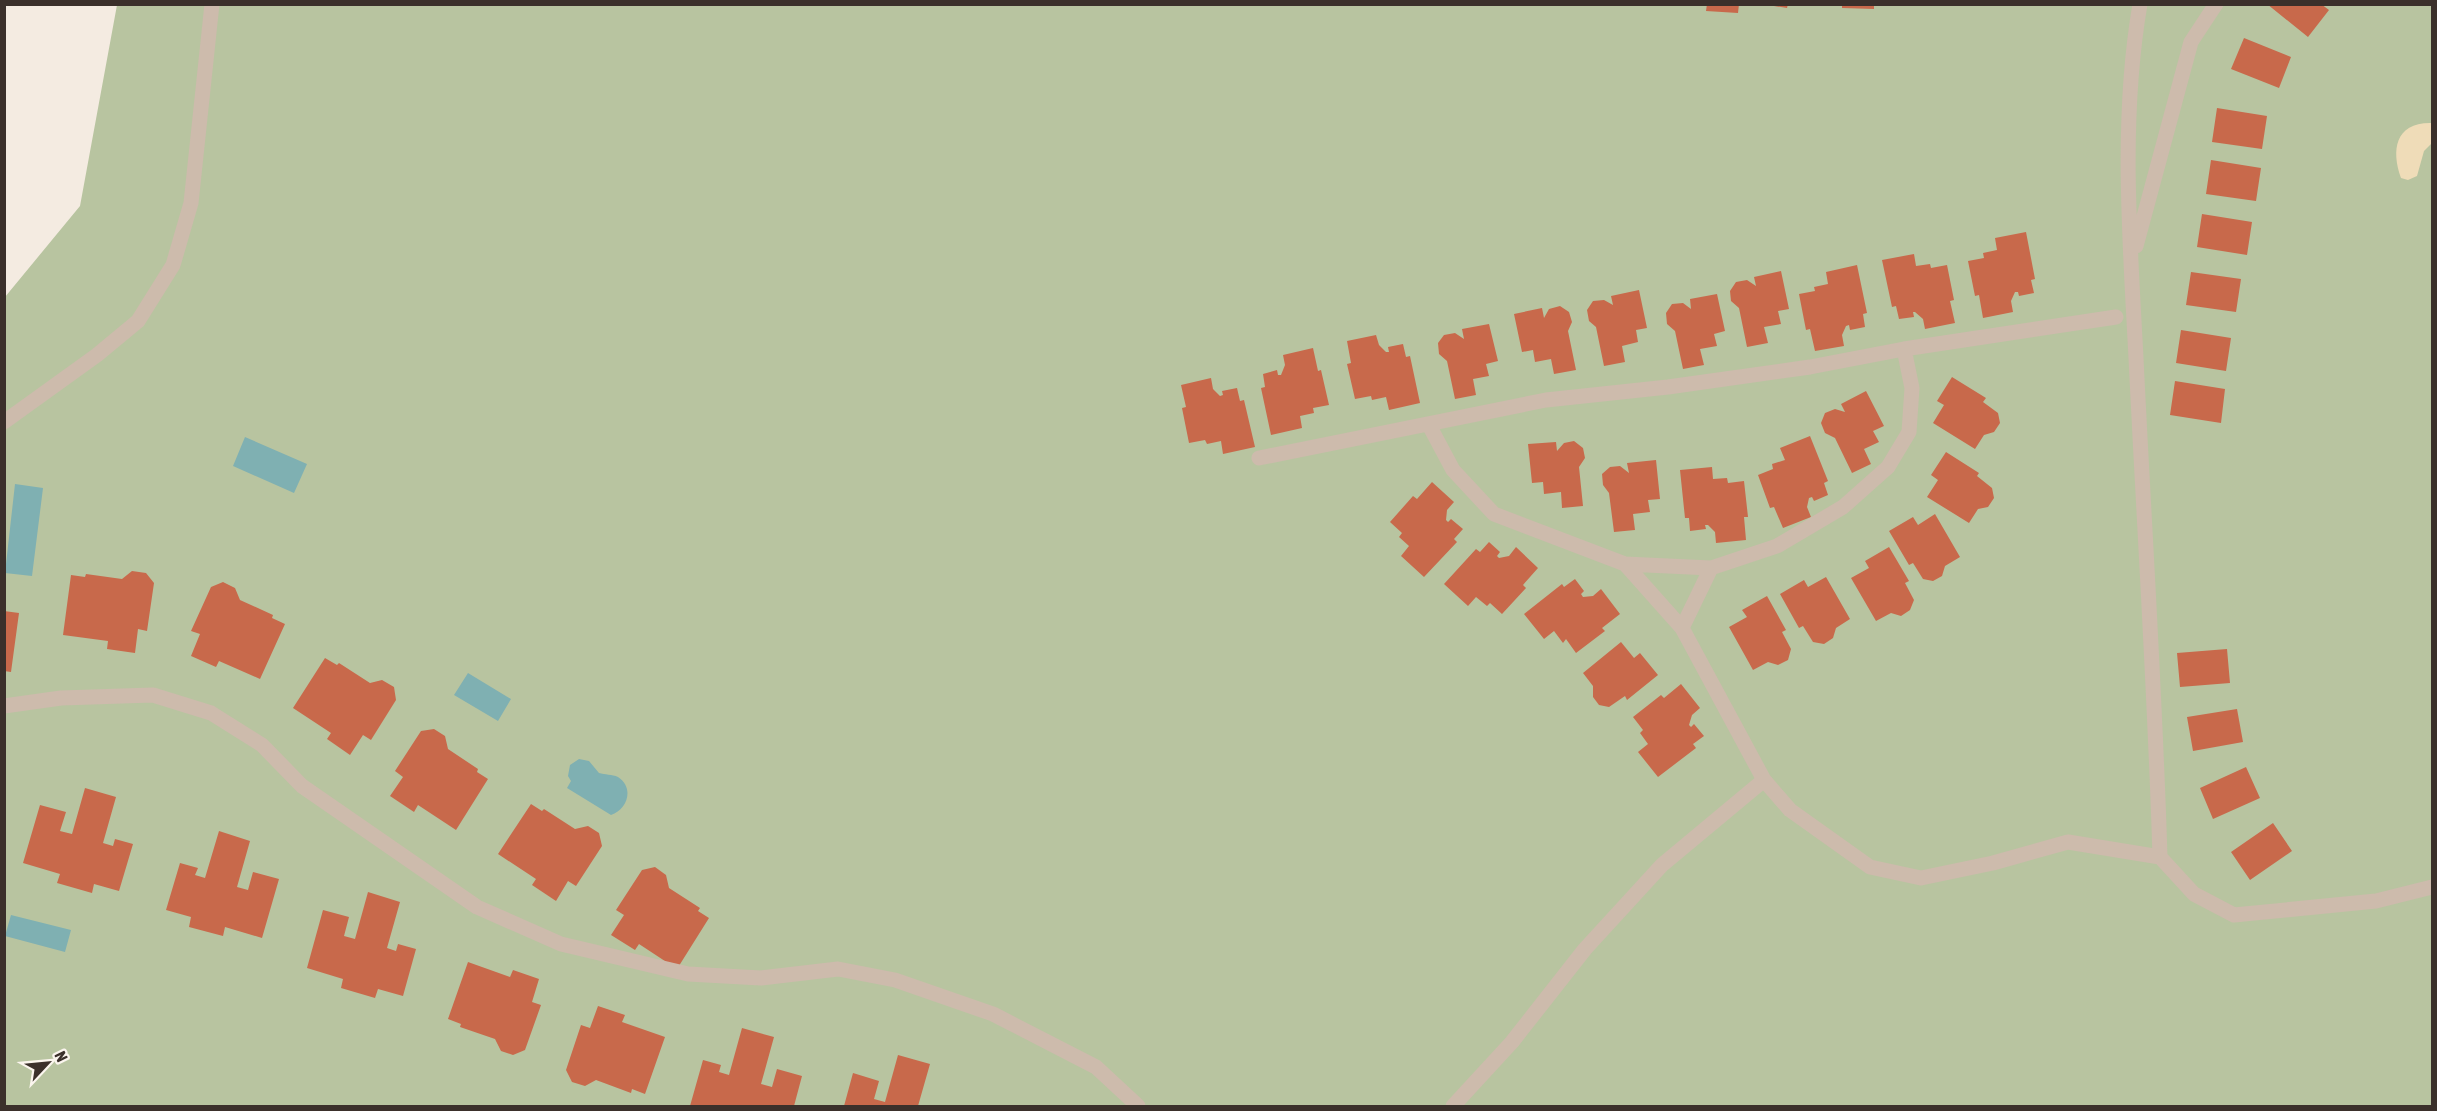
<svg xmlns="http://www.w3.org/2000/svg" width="2437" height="1111" viewBox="0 0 2437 1111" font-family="'Asap Condensed',sans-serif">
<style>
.green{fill:#b8c4a0}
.sand{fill:#efdcb8}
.water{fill:#7fb0b2}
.building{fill:#c8694b}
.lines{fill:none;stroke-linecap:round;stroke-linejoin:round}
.street{stroke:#cdbbac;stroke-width:15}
</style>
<rect width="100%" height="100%" fill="#f4ebe1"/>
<path class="green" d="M117,5h2315v1101h-2427v-809l75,-91z"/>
<path class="sand" d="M2432,123v20l-8,8 -7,25 -9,4 -7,-2c-10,-28 -6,-56 31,-55z"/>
<path class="water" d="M245,437l62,27 -13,29 -61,-27z
M15,484l28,4 -11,88 -27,-3z
M468,673l43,26 -13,22 -44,-26z
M579,759l10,2 10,12c6,2 13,1 19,4 17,11 9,33 -7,38l-44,-27 4,-7 -3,-5 2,-11z
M11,915l60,15 -6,22 -60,-16z"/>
<path class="building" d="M1707,4h32l-1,9 -32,-2z
M1762,4h26l-1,4z
M1842,4h32v5l-32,-1z
M2267,4h54l8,6 -21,27z
M2244,38l47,19 -12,31 -48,-19z
M2217,108l50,8 -5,33 -50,-7z
M2211,160l50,8 -5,33 -50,-7z
M2202,214l50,8 -5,33 -50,-8z
M2026,232l9,47 -4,1 3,13 -15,3 -1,-4h-3l-4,9 2,11 -30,6 -4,-23 -4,1 -7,-35 16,-3 -1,-5 14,-3 -2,-12z
M1914,254l2,12 14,-2 1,4 16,-3 7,35 -4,1 5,22 -30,6 -2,-10 -8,-7h-2l1,5 -15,2 -3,-13 -4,1 -10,-47z
M1857,265l10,48 -4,1 2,13 -15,3 -1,-5 -3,1 -4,9 2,11 -29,5 -5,-22 -4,1 -7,-36 16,-3 -1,-4 14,-3 -2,-12z
M1781,271l8,38 -11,2 3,13 -17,3 4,16 -21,4 -8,-39 -8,-7 -1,-10 6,-9 11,-2 9,6 -2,-9z
M2191,272l50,7 -5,33 -50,-7z
M1639,290l8,38 -11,2 2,12 -16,4 3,16 -21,4 -8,-39 -7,-6 -2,-11 6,-9 11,-1 9,5 -2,-9z
M1717,294l8,37 -11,3 3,12 -17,3 4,16 -21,4 -8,-38 -8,-7 -1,-11 6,-9 11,-1 8,6 -1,-10z
M1560,306l9,6 3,10 -4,9 8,39 -22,4 -3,-15 -16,3 -2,-12 -11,2 -8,-38 28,-6 2,10 5,-9z
M1489,324l9,37 -12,3 3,12 -16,3 3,16 -21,4 -8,-38 -8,-7 -1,-11 6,-8 11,-2 9,6 -2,-10z
M2181,330l50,8 -5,33 -50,-8z
M1376,335l3,10 7,7h3l-1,-5 15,-3 3,13 4,-1 10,47 -31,7 -3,-13 -14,3 -1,-4 -16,3 -8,-35 4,-1 -4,-22z
M1313,348l5,23 3,-1 8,35 -16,3 1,5 -14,3 2,12 -31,7 -10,-47 4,-1 -2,-13 14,-4 1,5h3l4,-10 -2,-10z
M1952,377l34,21 -3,4 15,11 2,10 -6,9 -10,3 -9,14 -42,-26 11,-18 -7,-4z
M1211,378l2,11 7,7 3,-1 -1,-4 15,-3 3,13 4,-1 11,47 -32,7 -2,-13 -14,3 -2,-4 -16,3 -7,-35 4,-1 -5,-22z
M2175,381l50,8 -4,34 -51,-8z
M1866,391l18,35 -11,5 6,11 -15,7 7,15 -19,9 -17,-35 -10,-5 -4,-10 4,-10 10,-4 10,3 -4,-8z
M1810,436l18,45 -4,2 4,12 -14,6 -2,-4 -3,1 -2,9 4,10 -28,11 -9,-21 -4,1 -12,-33 15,-6 -1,-5 13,-4 -5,-12z
M1574,441l9,7 2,10 -6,9 4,39 -21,2 -1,-16 -17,2 -1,-12 -11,1 -4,-39 28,-2 1,9 7,-8z
M1946,452l33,21 -2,3 15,12 2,10 -6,9 -10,2 -9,14 -42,-26 11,-17 -7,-5z
M1656,460l4,39 -12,1 2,12 -17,2 2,16 -21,2 -5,-39 -6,-8 -1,-11 8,-7 10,-1 9,7 -2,-10z
M1712,467l1,12 14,-1 1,5 16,-2 4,36h-4l2,23 -30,3 -1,-11 -7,-7h-3l1,4 -16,2 -1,-13h-4l-5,-48z
M1432,482l22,20 -7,8 -1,10 2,2 3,-3 12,10 -9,10 3,3 -33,35 -23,-21 8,-10 -10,-9 3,-4 -12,-11 23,-26 4,3z
M1935,514l25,43 -15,9 -3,10 -9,5 -10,-2 -10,-16 -4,2 -20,-34 24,-14 5,8z
M1489,542l11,10 -3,4 2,2 10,-2 7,-9 22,21 -15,17 3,3 -24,26 -12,-11 -3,3 -11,-9 -8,9 -24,-22 32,-35 4,3z
M1889,547l20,34 -4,2 9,17 -4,10 -9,6 -10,-3 -15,8 -25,-43 18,-10 -4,-7z
M132,571l14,2 8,10 -7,48 -9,-2 -3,24 -28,-4 1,-8 -45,-6 8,-60 14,2 1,-3 36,5z
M1826,577l24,42 -14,9 -3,10 -9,6 -11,-2 -10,-16 -4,2 -19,-34 24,-14 4,7z
M1575,579l9,12 -3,3 2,3 10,-1 8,-7 19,25 -18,14 3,3 -29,22 -10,-14 -3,4 -9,-12 -10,8 -20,-25 38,-30 2,3z
M223,582l12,6 5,12 33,15 -1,3 13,6 -25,55 -41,-18 -3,6 -25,-11 9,-22 -9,-3 20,-44z
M1767,596l19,34 -4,2 9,17 -3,11 -10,5 -10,-3 -15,8 -24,-43 18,-10 -5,-7z
M4,611l15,2 -8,59 -7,-1z
M1621,642l13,16 6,-5 18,22 -31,25 -2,-4 -16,11 -10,-2 -6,-8v-11l-10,-13z
M2227,649l3,34 -50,4 -3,-34z
M325,658l12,7 2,-2 31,20 12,-3 12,7 2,13 -25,40 -8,-5 -13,20 -23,-16 4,-6 -38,-25z
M1681,684l19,24 -8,7 -3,10 2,2 3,-3 10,12 -11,8 3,4 -38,29 -20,-25 10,-8 -8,-11 3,-3 -10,-13 28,-22 3,3z
M2237,709l6,33 -50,9 -6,-34z
M434,729l11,7 3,13 30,20 -1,3 11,7 -32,51 -38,-25 -4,7 -24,-16 13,-19 -8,-6 26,-40z
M2246,767l14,31 -47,21 -13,-31z
M85,788l31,9 -13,46 10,3 2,-7 18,5 -14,47 -25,-7 -2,9 -35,-10 3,-9 -37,-11 17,-58 26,7 -6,19 12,3z
M531,804l11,7 2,-2 31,20 13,-3 11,7 3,13 -26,40 -8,-5 -12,20 -24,-16 4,-6 -38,-25z
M2273,823l19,28 -42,29 -19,-28z
M219,831l31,10 -13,46 11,3 5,-18 26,7 -17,59 -37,-11 -2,9 -34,-9 2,-10 -25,-7 14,-47 18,5 -3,7 10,3z
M655,867l11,8 3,13 31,20 -2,3 11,7 -32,51 -38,-25 -4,6 -24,-15 13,-20 -8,-5 26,-40z
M368,892l32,10 -13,46 9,3 2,-7 18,5 -13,47 -25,-7 -3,9 -34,-10 2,-9 -36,-11 16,-58 26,7 -5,19 11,3z
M468,962l42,15 3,-7 26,9 -7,23 9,3 -16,45 -12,5 -12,-4 -6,-12 -35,-12 1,-3 -13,-5z
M598,1006l27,9 -3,7 43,15 -20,57 -13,-5 -1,4 -35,-13 -11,6 -13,-4 -6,-12 15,-45 9,3z
M742,1028l32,9 -13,47 11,3 5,-18 25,7 -8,30h-104l13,-46 18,5 -2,7 10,3z
M898,1055l32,9 -12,42h-74l9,-33 26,8 -5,18 11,3z"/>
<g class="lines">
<path class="street" d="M2136,246l55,-204 25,-38
M1904,349l212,-32
M4,422l93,-67 41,-34 35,-56 18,-62 21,-199
M1429,425l24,45 41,44 131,50 86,4
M1259,458l287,-58 122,-13 142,-20 94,-18 8,39 -3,44 -21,35 -45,40 -66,39 -66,22 -29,60 82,152
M1625,564l57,64
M4,706l57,-8 92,-3 58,18 51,32 40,41 175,121 84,37 127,30 73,4 77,-9 57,11 98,34 103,53 42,39
M2160,857l34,37 40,21 142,-14 56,-14
M1453,1106l59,-64 73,-93 77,-84 102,-85 26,30 80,57 51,11 72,-15 75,-21 92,15c-5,-167 -16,-333 -24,-499 -6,-117 -16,-237 4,-354"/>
</g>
<rect width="2437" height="1111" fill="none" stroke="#3b302b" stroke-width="12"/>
<g transform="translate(48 1063) rotate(64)" stroke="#fbf5ee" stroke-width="4.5" paint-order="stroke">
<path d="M0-4.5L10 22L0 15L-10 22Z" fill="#3b302b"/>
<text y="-9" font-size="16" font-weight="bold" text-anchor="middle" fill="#3b302b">N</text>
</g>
</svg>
